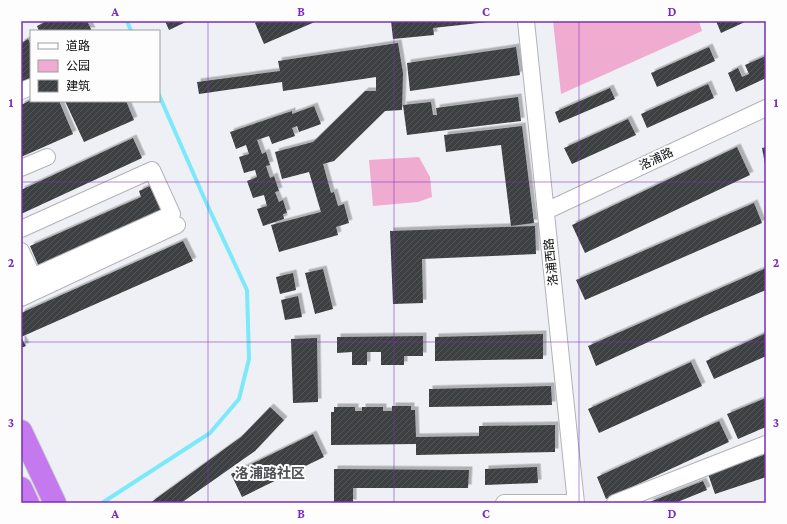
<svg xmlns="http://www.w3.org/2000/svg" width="787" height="524" viewBox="0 0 787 524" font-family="'Crimson Pro','Noto Sans SC',serif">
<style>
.green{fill:#f0abd0}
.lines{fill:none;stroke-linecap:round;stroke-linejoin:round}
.stream{stroke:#7ce9fa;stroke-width:4}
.building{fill:url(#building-hatch);filter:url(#shadow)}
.minor-casing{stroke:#b2b3b7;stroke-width:18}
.highway-casing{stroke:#cfcfcf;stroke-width:24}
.minor{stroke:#fff;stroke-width:16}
.highway{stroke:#c47aee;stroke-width:22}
.grid{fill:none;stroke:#7b2cbf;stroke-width:1;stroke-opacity:0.55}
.labels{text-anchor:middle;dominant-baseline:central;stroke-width:4;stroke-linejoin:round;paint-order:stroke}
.street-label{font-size:12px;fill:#0d0e0f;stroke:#fdfdfe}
.quarter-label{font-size:14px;font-weight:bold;fill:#4f5054;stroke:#fdfdfe}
.neatline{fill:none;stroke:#7b2cbf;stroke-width:1.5}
.grid-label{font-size:13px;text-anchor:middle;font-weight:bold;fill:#7b2cbf}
</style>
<defs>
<pattern id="building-hatch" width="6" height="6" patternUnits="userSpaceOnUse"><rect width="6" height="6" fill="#3c3f42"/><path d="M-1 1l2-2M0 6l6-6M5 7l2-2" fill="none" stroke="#545759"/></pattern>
<filter id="shadow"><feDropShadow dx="3.5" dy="-3.5" stdDeviation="0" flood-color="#0004"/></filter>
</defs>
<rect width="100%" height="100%" fill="#eff0f5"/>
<path class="green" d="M553,21h146l3,10 -141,63z
M419,157l11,20 2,20 -14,5 -45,4 -4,-46z"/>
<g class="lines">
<path class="stream" d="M127,21l4,10
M102,503l108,-70 29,-34 10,-40 -2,-69 -42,-90 -46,-105"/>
</g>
<path class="building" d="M47,21h40l5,10h-53l-2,-5z
M165,21h23l-19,9z
M259,21h58l-53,23 -9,-21z
M391,21h97v1l-55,6 1,7 -41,4z
M716,21h31l-26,12z
M28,39l3,6v33l-10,4v-39z
M398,43l5,30 -1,37 -17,1 -51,50 -11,3 8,29 3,-1 4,14 6,-2 5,19 -13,4 2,8 -59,17 -8,-27 50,-13 -12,-40 -27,7 -7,-27 38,-10 52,-51h11v-14l-93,14 -1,-9 -83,12 -2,-12 83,-11 -2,-10z
M516,47l4,28 -110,16 -3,-28z
M709,47l6,14 -58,26 -6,-14z
M766,56v22l-30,14 -8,-19 10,-5 4,9 7,-3 -4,-9z
M708,84l6,14 -67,30 -6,-14z
M610,88l5,11 -56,24 -4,-11z
M518,97l3,24 -114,14 -4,-30 28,-3 2,13h4l-1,-7z
M31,100v1h28l14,33 -52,23v-52z
M65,101h61l8,19 -50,22z
M314,106l7,18 -22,8 -2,-6 -5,2 3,8 -23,8 -3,-8 -12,4 5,14 4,-2 4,13 -4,1 4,12 4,-2 5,15 -4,1 4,10 4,-2 4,13 -4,1 1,5 -21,7 -6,-17 10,-3 -3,-11 -11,3 -6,-17 10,-4 -2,-7 -11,3 -5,-16 10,-3 -3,-9 -10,4 -6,-17 62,-21v3z
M628,119l8,16 -64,29 -8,-16z
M522,126l12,97 -23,3 -10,-81 -55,7 -2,-17z
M133,138l9,20 -121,56v-24z
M737,147l13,28 -165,78 -13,-28z
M766,147v17h-1l-3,-16z
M154,184l12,27 -127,56 -9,-21 111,-49 -2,-6z
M754,203l8,20 -177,77 -9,-20z
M535,226l1,28 -114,5 1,44 -30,1 -3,-73z
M183,241l10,20 -172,76 5,9 -5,2v-35z
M766,268v22l-61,26 -109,50 -8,-20z
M323,269l10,40 -18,5 -10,-41z
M293,273l3,17 -16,4 -4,-17z
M298,296l4,21 -17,3 -4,-20z
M766,333v23l-52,23 -8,-18z
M543,334v25l-108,2v-24z
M423,336v20h-19v9h-23v-13h-14v13h-15v-13l-15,1v-16z
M317,338l1,64 -25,1 -2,-64z
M691,362l11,24 -103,47 -11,-24z
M551,386l1,19 -123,2v-18z
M766,398v29l-28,12 -11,-25z
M392,406h19v4h4l1,27 63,-1v-10l76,-1v27l-139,3v-11l-85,1v-33h3v-5h21v4h7v-4h21v4h9z
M270,407l14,13 -29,31 -74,52h-31l91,-66z
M719,421l10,21 -123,57 -9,-22z
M313,434l11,23 -82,40 -11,-23z
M766,454v23l-51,17 -7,-20z
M537,467l1,16 -53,2v-16z
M334,469l135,1 -1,18h-115v15h-19z
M703,481l4,9 -32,13h-28z"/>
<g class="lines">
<g class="minor-casing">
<path id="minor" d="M526,21l50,482
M21,91l10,-4
M21,168l26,-11
M546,211l220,-103
M21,229l131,-59 20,44 -151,68
M21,251l12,26
M21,298l156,-73
M504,503h71
M615,503l151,-59"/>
</g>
<g class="highway-casing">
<path id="highway" d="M21,431l34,72
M21,488l7,15"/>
</g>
<use href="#minor" class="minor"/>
<use href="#highway" class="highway"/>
</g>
<path class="grid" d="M208,21v482M394,21v482M579,21v482M21,182h745M21,342h745"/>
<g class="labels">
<g class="street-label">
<text transform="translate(656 159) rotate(-25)">洛浦路</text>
<text transform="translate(551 262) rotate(-96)">洛浦西路</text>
</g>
<g class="quarter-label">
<text x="270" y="473">洛浦路社区</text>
</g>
</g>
<rect width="787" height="524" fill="none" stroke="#fdfdfe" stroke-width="44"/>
<rect x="30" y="30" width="130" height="72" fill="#fdfdfe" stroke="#9d9d9e"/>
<rect x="38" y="43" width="20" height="6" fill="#ffffff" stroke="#9d9d9e"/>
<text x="66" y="50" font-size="12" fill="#0d0e0f">道路</text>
<rect x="38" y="60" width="20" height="12" fill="#f0abd0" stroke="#9d9d9e"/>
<text x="66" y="70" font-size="12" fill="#0d0e0f">公园</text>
<rect x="38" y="80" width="20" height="12" fill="url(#building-hatch)" stroke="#9d9d9e"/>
<text x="66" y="90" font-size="12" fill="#0d0e0f">建筑</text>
<rect x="22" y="22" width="743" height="480" class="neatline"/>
<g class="grid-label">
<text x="115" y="16">A</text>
<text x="301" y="16">B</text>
<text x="486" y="16">C</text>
<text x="672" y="16">D</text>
<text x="11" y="107">1</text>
<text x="776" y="107">1</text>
<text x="11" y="267">2</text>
<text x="776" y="267">2</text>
<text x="11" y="427">3</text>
<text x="776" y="427">3</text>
<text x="115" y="518">A</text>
<text x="301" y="518">B</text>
<text x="486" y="518">C</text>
<text x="672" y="518">D</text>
</g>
</svg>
